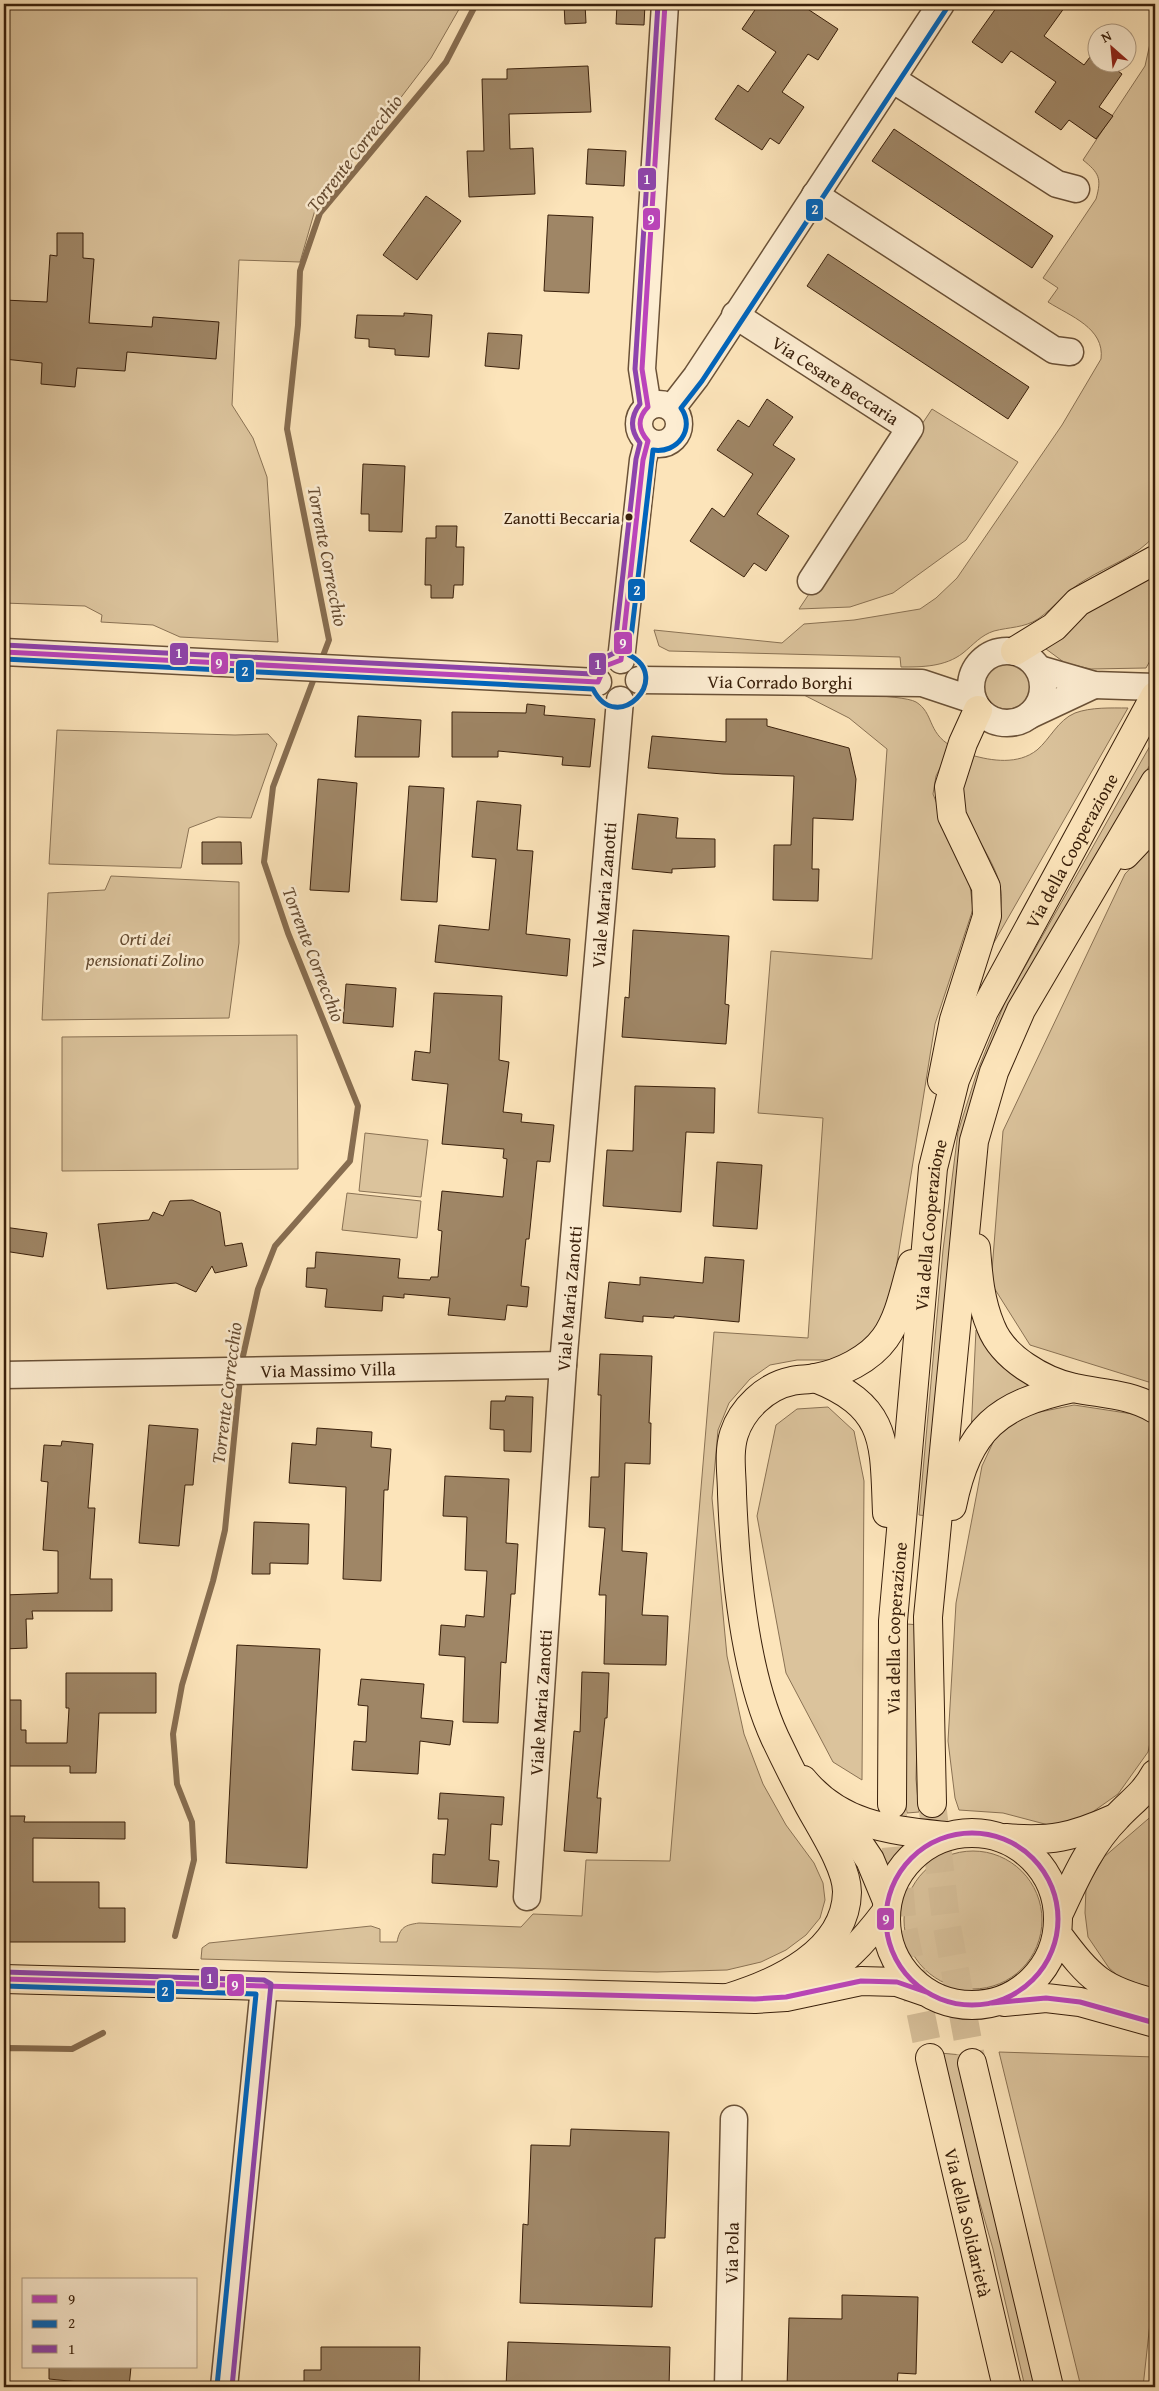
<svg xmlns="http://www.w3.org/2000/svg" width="1159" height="2391" viewBox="0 0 1159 2391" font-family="'Gentium Book Plus',serif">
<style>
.green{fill:#dbc39c;stroke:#8a7254}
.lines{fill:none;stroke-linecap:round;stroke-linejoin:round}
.stream{stroke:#876d50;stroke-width:6}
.building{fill:#9f8666;stroke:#3a200b}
.highway-tunnel{stroke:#d5bd97;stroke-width:28;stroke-dasharray:28 14;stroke-linecap:butt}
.minor-casing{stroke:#6a5137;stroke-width:29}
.major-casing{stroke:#3a200b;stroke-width:30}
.highway-casing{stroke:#3a200b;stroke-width:30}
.minor{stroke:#fdedd2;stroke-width:26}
.major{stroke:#fce4ba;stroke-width:28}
.highway{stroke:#fce4ba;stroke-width:28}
.bus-1-casing{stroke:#fdedd2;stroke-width:9}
.bus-2-casing{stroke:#fdedd2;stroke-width:9}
.bus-3-casing{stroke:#fdedd2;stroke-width:9}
.bus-1{stroke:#b4b;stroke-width:5}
.bus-2{stroke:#0065bd;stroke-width:5}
.bus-3{stroke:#8e44ad;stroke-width:5}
.bus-dot{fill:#3a200b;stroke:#fdedd2;stroke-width:2}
.labels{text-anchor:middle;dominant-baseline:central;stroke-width:5;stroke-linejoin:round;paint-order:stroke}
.bus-label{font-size:17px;fill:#3a200b;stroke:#fdedd2;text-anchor:end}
.street-label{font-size:18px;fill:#3a200b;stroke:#fdedd2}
.park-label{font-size:18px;font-style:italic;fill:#62492f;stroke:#fdedd2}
.water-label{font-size:19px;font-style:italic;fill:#674d33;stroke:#fdedd2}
.line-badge{stroke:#fdedd2;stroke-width:2}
.badge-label{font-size:14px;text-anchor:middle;font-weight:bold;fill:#fff}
</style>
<rect width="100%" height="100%" fill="#fce4ba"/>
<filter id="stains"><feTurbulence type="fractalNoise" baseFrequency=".004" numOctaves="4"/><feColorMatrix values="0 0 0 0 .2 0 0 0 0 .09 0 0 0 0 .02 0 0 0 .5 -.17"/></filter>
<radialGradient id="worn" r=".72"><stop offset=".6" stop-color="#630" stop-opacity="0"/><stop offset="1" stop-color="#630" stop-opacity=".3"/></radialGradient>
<path class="green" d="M4,4h458l-31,54 -116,152 -15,52 -61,-2 -7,145 21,33 14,39 11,165 -98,-5 -27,-12 -52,-3 1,-7 -17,-9 -81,-3z
M1155,21v514c-18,22 -46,30 -70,45 -19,11 -30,27 -47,39 -14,9 -29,8 -44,12 -13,4 -21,14 -31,22 -18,14 -41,14 -62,14l-1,-10 -231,-6 -10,-5 -5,-16 128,13 22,-19 50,-4 66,-11 16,-11 21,-20 105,-153 39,-66c4,-31 -31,-43 -53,-57l10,-14 -15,-10 53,-79c6,-21 3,-26 -13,-39l62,-94z
M932,409l86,53 -52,78 -73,53 -43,14 -51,2z
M1155,576v76l-9,16 -55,1 -26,-6 -19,-14 43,-39z
M984 686a23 23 0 1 1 46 0a23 23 0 1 1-46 0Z
M800,693c21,1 102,1 116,9 18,11 11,30 35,44l-15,30 -3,18 37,92 3,23 -38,115 -40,251 -11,42 -16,23 -18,14 -22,6h-31l-27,5 -20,14 -21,24 -11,27 -6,68 15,158 17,78 19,50 23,41 28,38 9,20 2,17 -5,18 -14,17 -20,15 -25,12 -34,8 -70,2 -456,-13 1,-11 7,-5 162,-17 9,3v13h17c3,-15 8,-17 22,-19l102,4 12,-13 49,2 4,-56 84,1 44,-529 94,6 15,-220 -65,-5 13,-162 101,8 15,-210 -38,-31z
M1128,708l-136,238c14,-52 14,-59 -13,-106 -7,-13 -15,-24 -16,-39 -2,-14 5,-32 8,-46 21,6 47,10 66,-5 13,-11 21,-30 38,-37 16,-6 36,-5 53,-5z
M57,730l178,5 33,-1 9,10 -26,74 -33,-1 -29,11 -8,40 -132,-4z
M1155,737v19l-45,78 -124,241 -58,441 -9,-1 24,-265 15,-118 19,-60 28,-70z
M1155,842v542l-125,-39 -39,-62 12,-152 122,-257z
M111,876l128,6v61l-10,75 -187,2 6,-127 57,-3z
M297,1035l1,134 -236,2v-134z
M365,1133l63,7 -7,57 -62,-6z
M347,1193l74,8 -4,37 -75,-8z
M976,1330l31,35 32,21 -68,47z
M1074,1405l72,11 9,10v293l-7,33 -30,42 -34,24 -24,10 -57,-15 -44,-3 -4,-12 -7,-57 8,-138 26,-137 14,-30 29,-21z
M828,1407l26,24 10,50 -2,299 -29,-18 -47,-89 -29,-157 19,-91 21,-16z
M907,1624l13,1 -4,154 3,33 -12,1 -5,-33z
M1155,1813v177l-31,-9 -15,-13 -21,-31 -3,-24 1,-25 18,-31z
M904 1920a69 69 0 1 1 138 0a69 69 0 1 1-138 0Z
M999,2052l156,5v220l-12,110h-62z
M940,2053l22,2 77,332h-14l-32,-138 -44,-154z"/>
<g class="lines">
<path class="stream" d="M321,661l8,-21 -42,-211 11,-104 2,-54 20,-58 126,-151 30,-58
M241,1365l17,-76 17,-43 75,-85 8,-55 -70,-173 -24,-71 9,-75 43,-114
M175,1936l19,-76 -2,-38 -15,-38 -4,-50 9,-49 31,-104 12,-51 15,-152
M4,2050l5,-2 63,1 31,-16"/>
</g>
<path class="building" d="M564,4h21l1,19 -21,1z
M617,4h28l-1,21 -28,-1z
M759,4h41l38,25 -20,31 -10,-6 -26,38 22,15 -25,37 -9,-6 -8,12 -47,-31 23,-34 10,7 28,-40 -34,-23z
M999,4h68l-23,32 40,29 9,-12 3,3v6h10l16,12 -23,33 14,9 -17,23 -27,-19 -8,10 -26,-18 21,-30 -45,-31 -9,12 -30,-21z
M588,66l3,46 -82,2 1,35 23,-1 2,46 -66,3 -2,-46h17l-2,-72h25v-10z
M894,129l159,107 -21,32 -160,-107z
M588,149l38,2 -2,35 -38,-2z
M426,196l35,25 -44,59 -34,-25z
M548,215l45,2 -4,76 -45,-2z
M57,233h26v25l11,1 -5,64 63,4 1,-10 66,5 -3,37 -89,-7 -2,19 -48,-3 -2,19 -34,-3 1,-21 -38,-4v-59l43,2 3,-47 7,1z
M828,254l201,133 -21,32 -201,-133z
M404,313l28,2 -3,42 -34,-2v-6l-26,-2v-8l-14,-1 2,-23 47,1z
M488,333l34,2 -3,34 -34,-3z
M767,399l26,18 -20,28 22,14 -38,55 32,22 -23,35 -12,-8 -10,14 -54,-36 22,-33 12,9 29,-43 -36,-24 21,-30 11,7z
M363,464l42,2 -3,66 -33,-1v-17h-8z
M436,526h21l-1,21h8l-1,38h-9l-1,13h-22v-13h-6l1,-47h10z
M527,704l18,2 -1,9 51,4 -5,48 -28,-2 1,-8 -65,-6v6h-46v-45l74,1z
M358,716l63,4 -2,37h-64z
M726,719h41v7l82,22 7,31 -3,41 -40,-2 -1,51h7l-1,32 -45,-1 1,-55h17l3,-69 -71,-2 -75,-6 4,-32 74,6z
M318,779l39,4 -8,109 -39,-2z
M409,786l35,2 -7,114 -36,-2z
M477,801l44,4 -4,45 16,1 -7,83 44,5 -3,37 -132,-14 4,-37 50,5 7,-71 -24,-2z
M638,814l40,4 -2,20 39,1v28l-43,2v4l-40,-4z
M202,842h39l1,22h-40z
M633,930l96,6 -4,68 4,1 -3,39 -104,-7 3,-40 4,1z
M346,984l50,4 -3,39 -50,-4z
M434,993l68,3 -3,64 10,2 -6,50 19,2 -1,8 33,3 -4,37 -13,-1 -8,78h-3l-5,47 8,1 -2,20 -20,-2 -2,15 -57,-5 2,-17 -46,-4v4l-21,-2 -1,15 -57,-4 2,-18 -21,-2 1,-19h8l1,-16 84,7 -2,19 32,2 1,-3h7l4,-46 -4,-1 4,-39 61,6 4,-38 -4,-1 1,-9 -62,-5 6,-60 -36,-4 3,-29 15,2z
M635,1086l80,2 -1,45 -28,-1 -5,80 -78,-6 4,-56 26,1z
M717,1162l45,3 -5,64 -44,-3z
M192,1200l28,12 5,34 17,-3 5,23 -32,7 -3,-7 -16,26 -20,-9 -69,6 -9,-65 51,-4 4,-8 10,4 7,-15z
M4,1227l43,6 -4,24 -39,-6z
M705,1257l39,3 -5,62 -65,-6v2l-31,-2v6l-38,-4 4,-36 31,3v-8l63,6z
M600,1354l52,2 -3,67h2l-1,41 -25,-1 -3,88 25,2 -5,62 26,1 -2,49 -62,-1 2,-69h-7l6,-67 -16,-1 2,-50h8l2,-82h-3z
M506,1396l27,1 -2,55 -27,-1v-21l-14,-1 1,-28h14z
M149,1425l49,4 -5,56h-8l-6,61 -40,-3z
M317,1428l55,4 -1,15 20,2 -3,41h-4l-3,91 -38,-2 3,-92 -57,-4 3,-40 24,2z
M62,1441l31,3 -5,64h7l-5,71h22v32h-80l1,8h-7l1,29 -23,1v-54l54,-2v-42l-15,-1 5,-68 -7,-1 3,-36 17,1z
M445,1476l64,3 -3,64 12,1 -3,50h-4l-5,69 -5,-1 -3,61 -35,-1 2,-65 -26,-2 2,-30 24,2 1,-12 18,2 3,-46 -22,-1 2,-53 -24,-1z
M254,1522l55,2 -1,40 -38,-1v11h-18z
M237,1645l83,4 -13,219 -81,-5z
M582,1672l27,1 -2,45h-2l-8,80h4l-4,55 -33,-2 10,-120 6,1z
M66,1673h90v40h-57l-3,60h-26v-7h-66v-66h17v30h5v13h41l2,-35h-3z
M361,1679l63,5 -3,34 32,3 -3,24 -30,-4 -2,33 -66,-4 2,-29 12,1 2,-36 -10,-1z
M440,1793l64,4 -2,28 -11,-1 -2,36 10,1 -2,26 -65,-4 1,-29 12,1 3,-36h-10z
M4,1816h21l-1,6h101v17l-92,-1v44h66v26h26v34h-121z
M571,2129l98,3 -4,106h-10l-3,69 -132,-4 3,-79 5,1 3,-80 39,1z
M842,2295l76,2 -2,77 -18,-1 -1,14h-110l2,-69 53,1z
M508,2342l162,5 -1,40h-163z
M321,2347h99l-1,40h-115v-17h17z
M49,2367h82l-2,20 -80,-8z"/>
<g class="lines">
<path class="highway-tunnel" d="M932,1803l14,118 26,142
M892,1805l11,123 27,130"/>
<g class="minor-casing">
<g id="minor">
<path d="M892,79l165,105 19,5"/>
<path d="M815,195l239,155 16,2"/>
<path id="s1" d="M735,315l175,113 -99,153"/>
<circle cx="659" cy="424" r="20"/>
<path d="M648,407l-6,-38 23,-365"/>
<path d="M672,408l24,-31 245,-373"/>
<circle cx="1007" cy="687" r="36"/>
<path d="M4,652l594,30"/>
<path d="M621,660l22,-200 5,-19"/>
<path d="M1039,669l55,16 61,2"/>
<path id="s2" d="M639,680l283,3 51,17"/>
<path d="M1030,715l64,-30"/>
<path id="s3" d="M4,1375l559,-10"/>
<path id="s4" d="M527,1897l36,-532 57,-665"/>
<path d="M224,2387l40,-400"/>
<path id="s5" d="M728,2387l6,-268"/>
</g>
</g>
<g class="major-casing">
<path id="major" d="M886 1919a86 86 0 1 1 172 0a86 86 0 1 1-172 0Z
M1058,1935c32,43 44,55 97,68
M4,1979l751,20 31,-2 75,-16 36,1 29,10
M808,1986c35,-23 53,-41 78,-74
M1004,2002l42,-4 34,4 75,21"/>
</g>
<g class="highway-casing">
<g id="highway">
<path d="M1015,651l39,-24 24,-25 77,-42"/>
<path d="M1125,855l30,-32"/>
<path d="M942,1081l12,-61 33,-104 -1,-29 -34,-71 -3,-29 14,-44 15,-33"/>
<path d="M976,1248c2,27 4,53 15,79 12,31 52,54 83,61 29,6 56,6 81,21"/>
<path d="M815,1378c74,29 69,65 72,135"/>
<path d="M952,1506c16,-78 46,-102 121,-118"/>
<path d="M803,1780c38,46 87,50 142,56"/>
<path d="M932,1803l-4,-186 46,-476 20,-69 27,-62 134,-228"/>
<path id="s6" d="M892,1804l1,-183 40,-453 22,-88 29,-69 171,-315"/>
<path d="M837,1811l33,49 17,41"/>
<path d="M1006,1838c44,4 67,-1 107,-19"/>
<path d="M1059,1913c16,-34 31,-69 58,-96 15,-16 27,-23 38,-43"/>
<path d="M728,1998c49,-15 118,-46 119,-106 0,-28 -31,-71 -43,-96 -10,-19 -20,-39 -29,-58 -31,-67 -40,-170 -43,-244 0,-19 -4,-41 2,-60 8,-25 32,-48 58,-53 8,-2 16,-1 23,-3 25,-4 55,-19 70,-40 15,-21 20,-51 27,-74"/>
<path id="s7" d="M930,2058l77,329"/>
<path d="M972,2063l77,324"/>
</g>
</g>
<use href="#minor" class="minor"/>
<use href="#major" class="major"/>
<use href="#highway" class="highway"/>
<g class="bus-1-casing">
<path id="bus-1" d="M4,652l594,30 7,-16 16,-6 22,-200 5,-19c-10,-11 -11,-23 0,-34l-6,-38 23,-365
M886 1919a86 86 0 1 1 172 0a86 86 0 1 1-172 0Z
M4,1979l751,20 31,-2 75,-16 36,1 29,10
M992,2003l54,-5 34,4 75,21"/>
</g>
<g class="bus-2-casing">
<path id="bus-2" d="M4,659l589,30c24,48 81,-12 36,-34l24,-205c24,4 43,-21 28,-42l21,-27 245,-373
M4,1986l252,8 -39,392"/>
</g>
<g class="bus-3-casing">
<path id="bus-3" d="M4,645l588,29 8,-14 14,-7 22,-194 4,-16c-10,-13 -10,-26 0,-39l-5,-35 23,-365
M4,1972l260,8 7,4 -39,403"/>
</g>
<use href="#bus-1" class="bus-1"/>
<use href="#bus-2" class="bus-2"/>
<use href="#bus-3" class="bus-3"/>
</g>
<circle class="bus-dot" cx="629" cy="517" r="4.5"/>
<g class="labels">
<g class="bus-label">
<text x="620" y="517">Zanotti Beccaria</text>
</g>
<g class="street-label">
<text stroke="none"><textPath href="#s1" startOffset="120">Via Cesare Beccaria</textPath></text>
<text stroke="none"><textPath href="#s2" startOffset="141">Via Corrado Borghi</textPath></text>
<text stroke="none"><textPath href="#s6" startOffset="986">Via della Cooperazione</textPath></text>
<text stroke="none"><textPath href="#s4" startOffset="1005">Viale Maria Zanotti</textPath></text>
<text stroke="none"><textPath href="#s6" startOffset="581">Via della Cooperazione</textPath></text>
<text stroke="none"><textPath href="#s4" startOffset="600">Viale Maria Zanotti</textPath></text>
<text stroke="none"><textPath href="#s3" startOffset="324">Via Massimo Villa</textPath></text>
<text stroke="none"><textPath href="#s6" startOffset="176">Via della Cooperazione</textPath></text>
<text stroke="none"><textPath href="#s4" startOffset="195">Viale Maria Zanotti</textPath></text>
<text stroke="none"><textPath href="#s7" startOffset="169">Via della Solidarietà</textPath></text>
<text stroke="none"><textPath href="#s5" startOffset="134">Via Pola</textPath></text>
</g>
<g class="park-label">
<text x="145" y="938">Orti dei<tspan x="145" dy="21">pensionati Zolino</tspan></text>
</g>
<g class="water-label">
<text transform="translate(354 153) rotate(-52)">Torrente Correcchio</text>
<text transform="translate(328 556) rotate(79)">Torrente Correcchio</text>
<text transform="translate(314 954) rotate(69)">Torrente Correcchio</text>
<text transform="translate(226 1393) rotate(-83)">Torrente Correcchio</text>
</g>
</g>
<g class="line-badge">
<rect x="637" y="167" width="20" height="24" rx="5" fill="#8e44ad"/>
<rect x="805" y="198" width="19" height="24" rx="5" fill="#0065bd"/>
<rect x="642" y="207" width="19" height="24" rx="5" fill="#b4b"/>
<rect x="627" y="578" width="19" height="24" rx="5" fill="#0065bd"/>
<rect x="613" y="631" width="20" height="24" rx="5" fill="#b4b"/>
<rect x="169" y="642" width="20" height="24" rx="5" fill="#8e44ad"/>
<rect x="210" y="651" width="19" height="24" rx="5" fill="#b4b"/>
<rect x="588" y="652" width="19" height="24" rx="5" fill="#8e44ad"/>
<rect x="235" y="659" width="20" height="24" rx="5" fill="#0065bd"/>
<rect x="876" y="1907" width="19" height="24" rx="5" fill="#b4b"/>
<rect x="200" y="1966" width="19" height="24" rx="5" fill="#8e44ad"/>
<rect x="226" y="1973" width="19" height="24" rx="5" fill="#b4b"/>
<rect x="156" y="1979" width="19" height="24" rx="5" fill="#0065bd"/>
</g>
<g class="badge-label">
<text x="647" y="184">1</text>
<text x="815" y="214">2</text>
<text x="651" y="224">9</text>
<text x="637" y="595">2</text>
<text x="623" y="648">9</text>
<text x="179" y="658">1</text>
<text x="219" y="668">9</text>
<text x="598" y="669">1</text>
<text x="245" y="676">2</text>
<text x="886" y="1924">9</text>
<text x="210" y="1983">1</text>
<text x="235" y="1990">9</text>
<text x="165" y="1996">2</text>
</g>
<rect width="1159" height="2391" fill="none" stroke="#fce4ba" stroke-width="20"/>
<rect x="5" y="5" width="1149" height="2381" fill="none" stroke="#3a200b" stroke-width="2.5"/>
<rect x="10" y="10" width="1139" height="2371" fill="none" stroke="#3a200b"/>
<rect x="22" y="2278" width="175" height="90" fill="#fdedd2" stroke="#af9b82"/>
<rect x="32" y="2295" width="25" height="8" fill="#bb44bb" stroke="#af9b82"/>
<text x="68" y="2304" font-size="15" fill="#3a200b">9</text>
<rect x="32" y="2320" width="25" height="8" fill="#0065bd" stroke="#af9b82"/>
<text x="68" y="2328" font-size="15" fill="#3a200b">2</text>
<rect x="32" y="2345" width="25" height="8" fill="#8e44ad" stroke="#af9b82"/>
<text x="68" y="2354" font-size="15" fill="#3a200b">1</text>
<g transform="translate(1112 48) rotate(333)"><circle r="24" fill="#fdedd2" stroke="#af9b82"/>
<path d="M0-4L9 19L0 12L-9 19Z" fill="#8f2418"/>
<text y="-8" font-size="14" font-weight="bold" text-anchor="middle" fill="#3a200b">N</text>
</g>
<rect width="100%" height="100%" filter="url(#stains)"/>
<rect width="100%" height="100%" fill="url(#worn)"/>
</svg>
